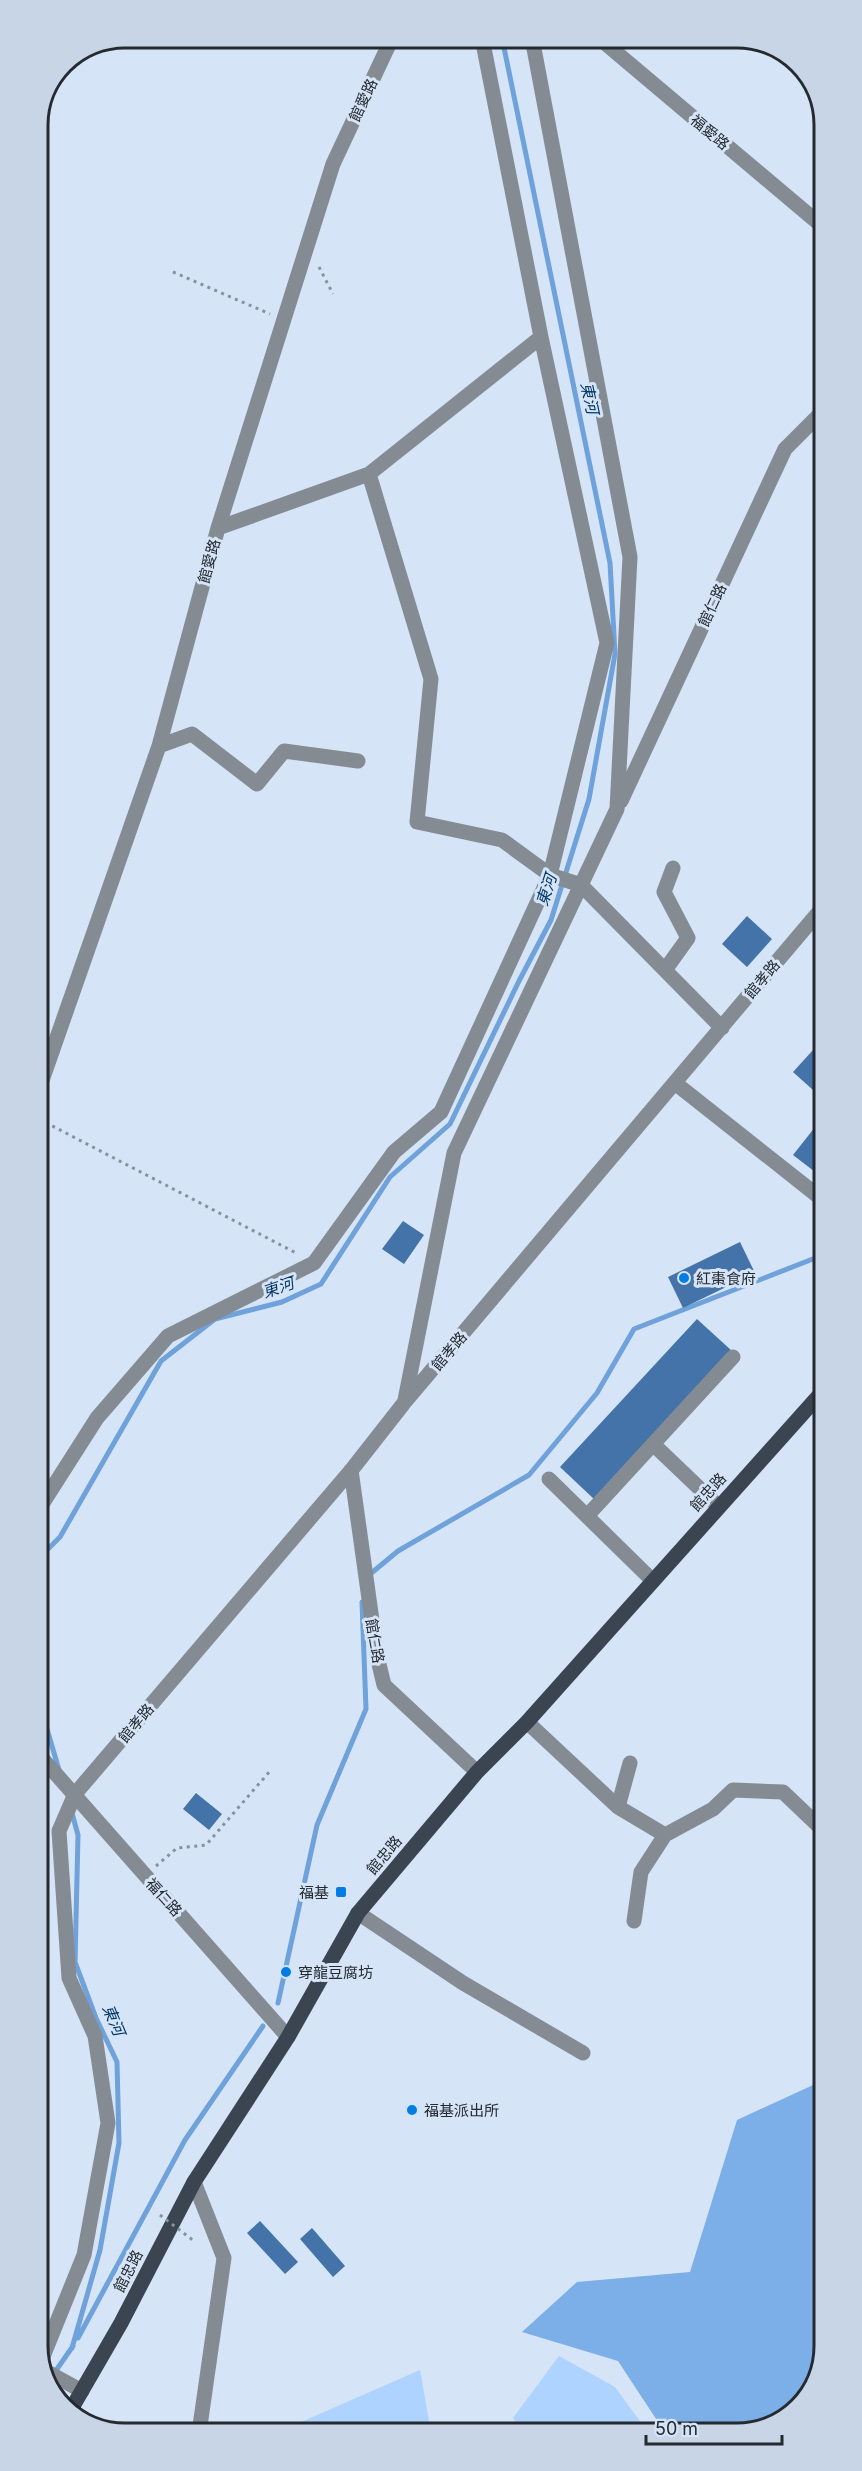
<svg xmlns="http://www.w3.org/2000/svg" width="862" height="2471" viewBox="0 0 862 2471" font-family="Inter,'Noto Sans TC',sans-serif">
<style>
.green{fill:#add3fe}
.forest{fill:#7caee8}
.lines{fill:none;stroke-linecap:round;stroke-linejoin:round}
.stream{stroke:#6fa1da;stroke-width:5}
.building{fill:#4373a9}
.path{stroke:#88929f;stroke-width:3;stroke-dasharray:3 4.5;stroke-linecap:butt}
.minor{stroke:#858b92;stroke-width:15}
.major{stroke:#3b4551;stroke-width:15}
.path-bridge{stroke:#88929f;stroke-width:3;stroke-dasharray:3 4.5;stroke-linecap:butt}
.poi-dot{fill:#017de3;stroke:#d5e4f6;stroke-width:2}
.labels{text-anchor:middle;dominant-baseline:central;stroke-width:6;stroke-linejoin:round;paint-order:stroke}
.street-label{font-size:15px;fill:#252a31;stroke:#d5e4f6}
.poi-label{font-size:15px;fill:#252a31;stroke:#d5e4f6;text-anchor:start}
.water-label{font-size:16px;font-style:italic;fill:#00376a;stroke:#d5e4f6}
.rim{fill:none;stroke:#252a31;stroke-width:3}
</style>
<rect width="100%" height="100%" fill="#d5e4f6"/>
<path class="green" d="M559,2356l56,31 32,44 -124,1 -10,-14z
M420,2370l11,62 -145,1 -3,-3z"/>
<path class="forest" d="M824,2080v267l-18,53 -46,31h-96l-46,-70 -96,-29 55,-50 113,-10 47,-152z"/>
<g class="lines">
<path class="stream" d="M39,1558l21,-21 101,-176 54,-42 67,-17 39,-18 69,-107 60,-53 69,-143 32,-61 38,-121 26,-145 -5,-91 -108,-525
M369,1575l29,-24 131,-76 68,-82 37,-64 189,-74
M39,1605l1,73
M40,1705l19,65
M72,1813l6,22 -3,127 21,56 21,44 2,81 -19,107 -28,98
M278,2003l39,-178 49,-116 -4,-107
M78,2338l107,-198 78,-114
M48,2382l25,-36"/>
</g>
<path class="building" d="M747,916l25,23 -25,28 -25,-23z
M823,1039v60l-30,-27z
M823,1117v61l-30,-23z
M403,1221l21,14 -20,29 -22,-15z
M740,1242l15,31 -72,35 -15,-31z
M697,1319l35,32 -137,149 -35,-33z
M196,1793l26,21 -13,16 -26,-21z
M260,2221l38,41 -13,12 -38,-41z
M312,2228l33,38 -12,11 -33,-38z"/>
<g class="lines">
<path class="path" d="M319,267l14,27
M173,272l97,42
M39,1119l259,135
M156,1866l21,-18 29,-3 64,-74"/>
<path class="minor" d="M599,38l223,188
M369,474l62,205 -14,143 85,18 48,35 31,10 141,143
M218,528l151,-54 172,-137
M159,746l33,-12 65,50 27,-33 74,10
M621,801l164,-352 37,-37
M665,970l23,-32 -24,-46 9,-24
M675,1083l148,117
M39,1089l120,-343 59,-218 115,-364 59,-126
M405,1400l49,-247 163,-344 13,-252 -98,-519
M653,1444l66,63
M351,1470l26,186 7,29 93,87
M549,1479l104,102
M39,1509l58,-91 71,-82 146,-73 80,-111 47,-40 109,-237 57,-232 -66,-306 -59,-299
M587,1516l146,-159
M527,1722l91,85 47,28
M40,1756l248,281
M618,1807l12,-44
M358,1913l105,70 120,70
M634,1921l7,-49 24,-37 48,-26 20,-19 50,2 41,39
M194,2182l30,76 -25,175
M40,2364l44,-109 24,-132 -13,-87 -26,-58 -10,-147 16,-37 278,-326 51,-65 419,-496
M40,2368l42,23"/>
<path class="major" d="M69,2413l52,-90 73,-141 94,-145 70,-124 119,-141 50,-50 296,-331"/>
<path class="path-bridge" d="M160,2215l34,26"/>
</g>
<g class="poi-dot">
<circle cx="684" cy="1278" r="6"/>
<rect x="335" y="1886" width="12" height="12" rx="3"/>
<circle cx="286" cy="1972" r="6"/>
<circle cx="412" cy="2110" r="6"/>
</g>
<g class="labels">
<g class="street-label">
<text transform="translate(363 100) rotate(-65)">館愛路</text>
<text transform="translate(710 132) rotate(40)">福愛路</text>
<text transform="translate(209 561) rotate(-75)">館愛路</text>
<text transform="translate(712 605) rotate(-65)">館仁路</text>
<text transform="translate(762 979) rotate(-50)">館孝路</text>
<text transform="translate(449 1351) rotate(-50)">館孝路</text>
<text transform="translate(708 1492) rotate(-48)">館忠路</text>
<text transform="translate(375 1641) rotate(80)">館仁路</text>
<text transform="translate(136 1723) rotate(-50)">館孝路</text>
<text transform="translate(384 1855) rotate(-50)">館忠路</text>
<text transform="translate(164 1897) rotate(48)">福仁路</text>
<text transform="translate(128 2271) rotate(-63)">館忠路</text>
</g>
<g class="poi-label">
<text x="696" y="1278">紅棗食府</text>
<text x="329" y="1892" text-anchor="end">福基</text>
<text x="298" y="1972">穿龍豆腐坊</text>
<text x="424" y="2110">福基派出所</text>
</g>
<g class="water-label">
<text transform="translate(590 398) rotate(78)">東河</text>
<text transform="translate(546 890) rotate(-72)">東河</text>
<text transform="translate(278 1287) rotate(-19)">東河</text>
<text transform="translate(114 2020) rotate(67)">東河</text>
</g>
</g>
<path d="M0 0H862V2471H0ZM125 48H737A77 77 0 0 1 814 125V2346A77 77 0 0 1 737 2423H125A77 77 0 0 1 48 2346V125A77 77 0 0 1 125 48Z" fill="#c7d5e6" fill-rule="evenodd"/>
<path class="rim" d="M125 48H737A77 77 0 0 1 814 125V2346A77 77 0 0 1 737 2423H125A77 77 0 0 1 48 2346V125A77 77 0 0 1 125 48Z"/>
<path d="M646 2435v9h136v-9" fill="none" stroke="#252a31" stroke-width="3"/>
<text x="655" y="2435" font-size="18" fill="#252a31" stroke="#d5e4f6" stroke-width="4.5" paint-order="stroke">50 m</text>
</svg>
